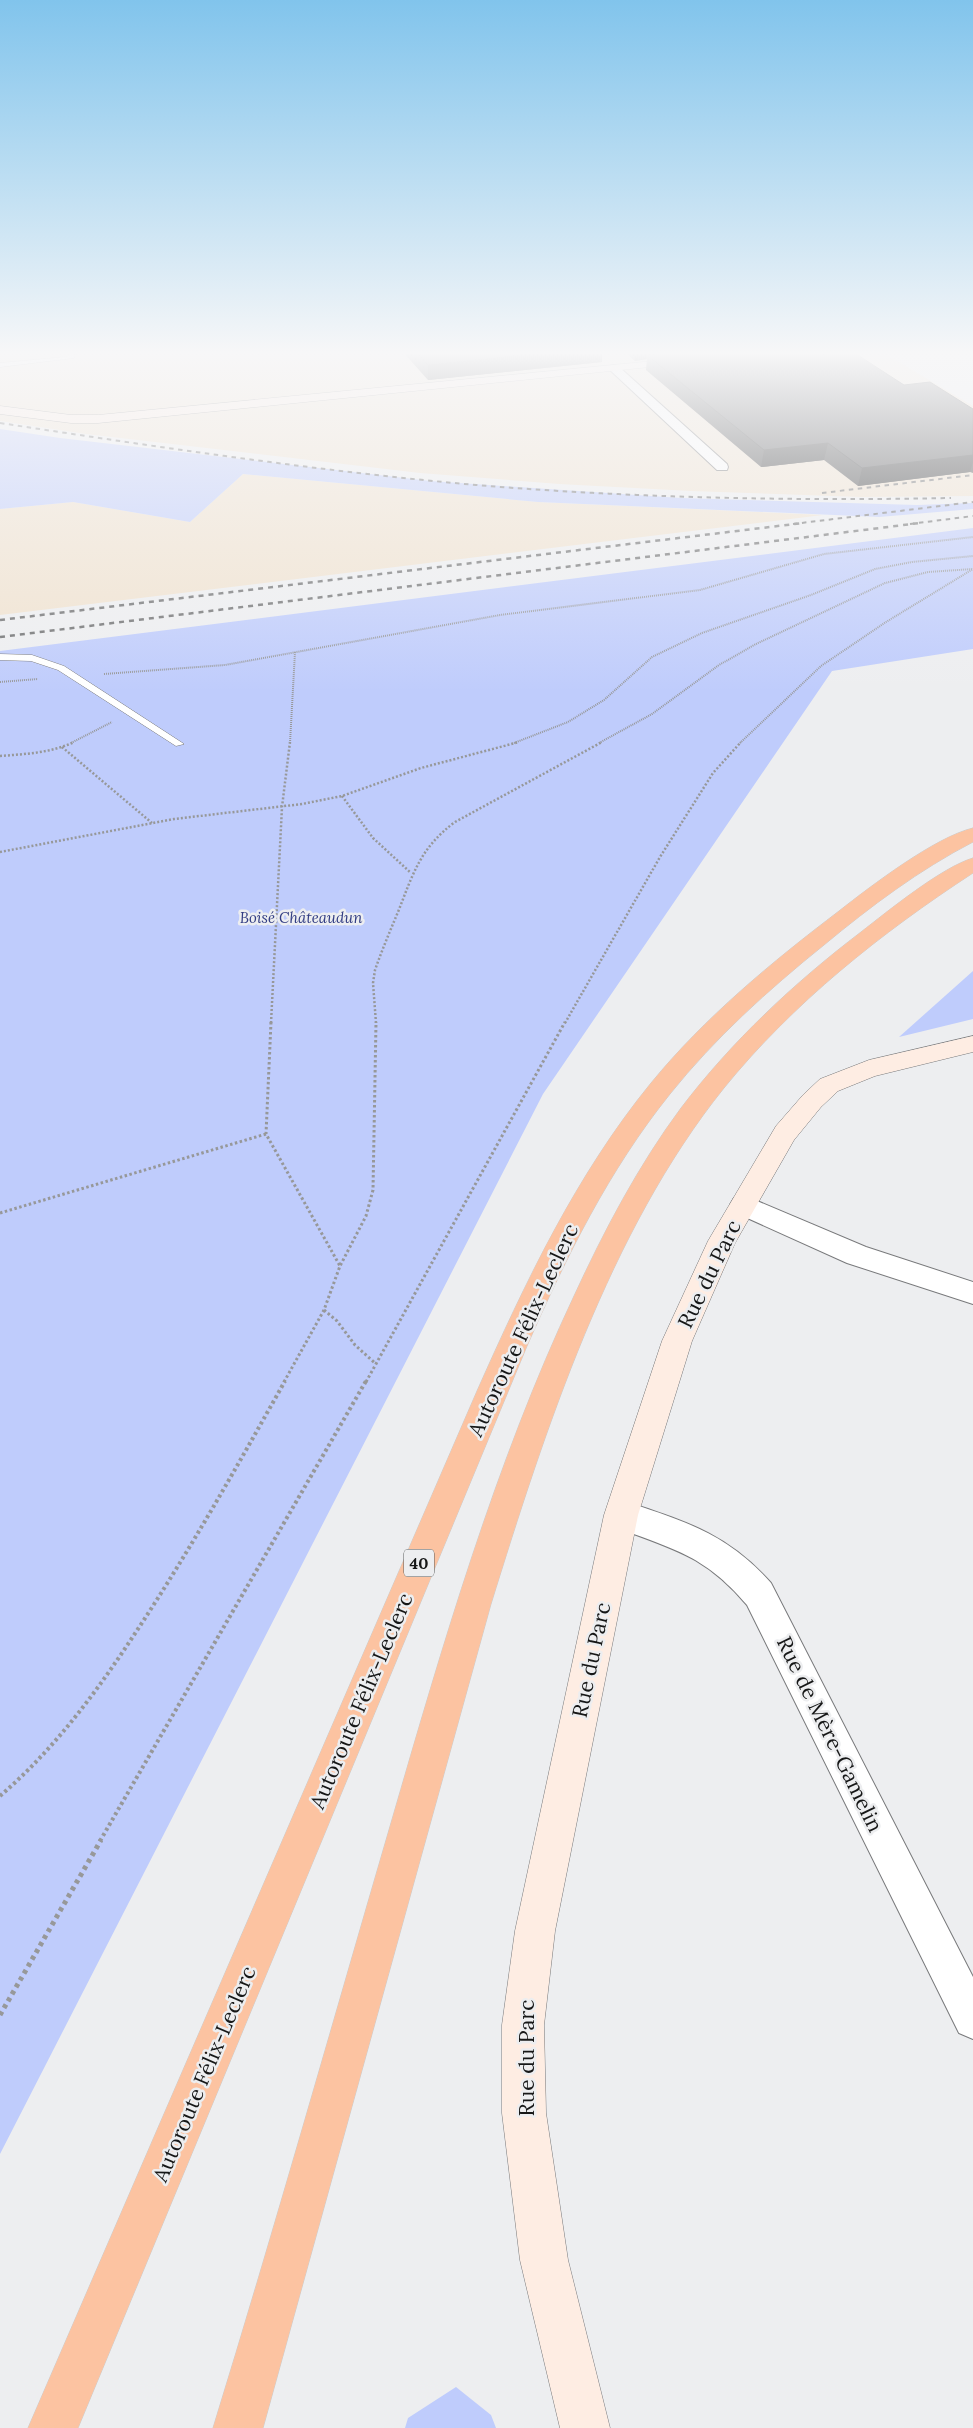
<svg xmlns="http://www.w3.org/2000/svg" width="973" height="2428" viewBox="0 0 973 2428" font-family="Lora,serif">
<style>
.industrial{fill:#f0e2cf}
.green{fill:#bfccfc}
.lines{fill:none;stroke-linecap:round;stroke-linejoin:round}
.lane-casing{stroke:#78797b;stroke-width:1}
.street-casing{stroke:#78797b;stroke-width:2}
.secondary-casing{stroke:#78797b;stroke-width:1}
.highway-casing{stroke:#ccc;stroke-width:1}
.path-far4{stroke:#979899;stroke-width:2;stroke-dasharray:1 1;stroke-linecap:butt}
.path-far3{stroke:#979899;stroke-width:2.5;stroke-dasharray:2 2;stroke-linecap:butt}
.path-far2{stroke:#979899;stroke-width:3;stroke-dasharray:2.5 2.5;stroke-linecap:butt}
.path-far1{stroke:#979899;stroke-width:4;stroke-dasharray:3 3;stroke-linecap:butt}
.path{stroke:#979899;stroke-width:5;stroke-dasharray:4 4;stroke-linecap:butt}
.lane{fill:#fff;fill-rule:evenodd}
.street{fill:#fff;fill-rule:evenodd}
.secondary{fill:#feede3;fill-rule:evenodd}
.highway{fill:#fcc3a1;fill-rule:evenodd}
.rail-far1{stroke:#717273;stroke-width:2;stroke-dasharray:4.5 4.5;stroke-linecap:butt}
.rail{stroke:#717273;stroke-width:2.5;stroke-dasharray:5 5;stroke-linecap:butt}
.wall{fill:#4d4e50}
.shaded-wall{fill:#3f4041}
.building{fill:#5a5b5d;stroke:#3f4041}
.labels{text-anchor:middle;dominant-baseline:central;stroke-width:5;stroke-linejoin:round;paint-order:stroke}
.far-park-label{font-size:15px;font-style:italic;fill:#323d83;stroke:#edeef0}
.shield{fill:#edeef0;stroke:#565858;stroke-width:1}
.shield-label{font-size:16px;font-weight:bold;fill:#161717}
.near-street-label{font-size:21px;fill:#161717;stroke:#edeef0}
</style>
<rect width="100%" height="100%" fill="#edeef0"/>
<path class="industrial" d="M0,352h882l91,54v90l-112,1 -170,-6 -132,-7 -139,-11 -334,-39 -86,-13z
M243,474l295,28 285,13 -823,100v-106l73,-7 117,20z"/>
<path class="green" d="M0,429l60,9 370,43 251,17 236,7 56,-2v6l-94,8 -341,-15 -295,-28 -53,48 -117,-20 -73,7z
M973,528v121l-141,22 -289,423 -543,1060v-1503z
M973,971v48l-74,18z
M456,2387l35,28 5,13h-91l3,-10z"/>
<g class="lines">
<g class="lane-casing">
<path id="lane" d="M68,352h6v6l-74,9v-4l65,-6 4,-1z
M0,654l32,1 32,11 120,78 -8,2 -118,-76 -27,-9 -31,-1z"/>
</g>
<g class="street-casing">
<path id="street" d="M614,365l4,1 109,98 1,3 -1,3h-10l-107,-100v-4z
M743,1195l123,52 107,35v22l-126,-41 -113,-51 -4,-7 4,-7z
M621,1500c62,21 105,32 150,83l202,394v62l-14,-6 -212,-428c-44,-52 -76,-56 -137,-80l-5,-10 5,-10z"/>
</g>
<g class="secondary-casing">
<path id="secondary" d="M685,358l4,1v4l-591,60h-27l-71,-9v-8l71,9h27z
M973,1036v16l-98,24 -37,15 -17,16 -27,33 -59,103 -43,98 -54,174 -83,416 -11,94 2,88 22,147 42,168h-50l-40,-168 -18,-147v-88l13,-94 89,-416 58,-174 46,-100 68,-115 27,-31 17,-16 49,-19z"/>
</g>
<g class="highway-casing">
<path id="highway" d="M973,828v14c-54,28 -102,64 -149,103 -56,45 -109,93 -154,149 -61,76 -104,163 -143,252l-449,1082h-50l449,-1037c48,-108 99,-216 174,-308 54,-66 121,-121 188,-172 32,-25 96,-74 134,-83z
M973,858v15c-92,60 -180,130 -249,215 -115,143 -179,342 -233,516l-228,824h-50c62,-201 119,-403 178,-605 52,-179 104,-359 183,-527 30,-65 64,-130 107,-188 51,-67 113,-125 180,-176 27,-21 81,-65 112,-74z"/>
</g>
<path class="path-far4" d="M104,674l121,-9 275,-50 200,-25 124,-36 149,-17
M0,682l38,-3
M71,743l41,-21
M290,743l5,-91
M514,743l54,-21 36,-22 48,-43 50,-24 109,-38 64,-26 37,-7 61,-6
M599,743l53,-29 67,-49 37,-21 129,-61 43,-11 45,-3
M740,743l81,-77 65,-44 87,-53"/>
<path class="path-far3" d="M62,747l90,76
M0,756c25,-2 51,-3 74,-14
M342,796l31,42 38,35
M0,852l174,-33 128,-15 40,-8 79,-28 98,-26
M271,1023l11,-216 8,-65
M376,1023l-3,-40 2,-13c7,-20 15,-39 23,-58 15,-38 22,-64 57,-90l147,-80
M565,1023l95,-166 53,-84 28,-31"/>
<path class="path-far2" d="M271,1022l-5,112 74,132
M0,1213l266,-79
M324,1310l13,11 18,24 21,19
M284,1382l40,-72 16,-44 26,-50 7,-26 3,-168
M366,1382l199,-360"/>
<path class="path-far1" d="M0,1796c65,-56 112,-126 158,-198 45,-71 86,-144 127,-217
M100,1841l266,-460"/>
<path class="path" d="M0,2015l101,-175"/>
<use href="#lane" class="lane"/>
<use href="#street" class="street"/>
<use href="#secondary" class="secondary"/>
<use href="#highway" class="highway"/>
<path class="rail-far1" d="M0,423c158,24 317,48 476,62 158,13 316,16 475,13
M822,493l151,-18
M793,524l180,-22
M910,524l63,-8"/>
<path class="rail" d="M0,620l803,-97
M0,637l920,-114"/>
</g>
<path class="wall" d="M403,352h199v10l-174,18z
M625,352h186l5,3 157,54v64l-3,-1 -112,14 -34,-26 -63,7 -115,-97 1,-11 -12,2z"/>
<path class="shaded-wall" d="M333,352h20l-20,2z
M551,352h51v10l-174,18v-15z
M635,352h87l-75,3v4l-12,2z
M828,443l-4,17 -63,7 3,-17z
M973,455v7l-3,10 -112,14 4,-18z"/>
<path class="building" d="M416,352h135l-123,13z
M673,352h138l5,3 37,-3 51,33 26,-3 43,27v46l-111,13 -34,-25 -64,7 -117,-95z"/>
<linearGradient id="sky" x2="0" y2="1"><stop stop-color="#81c4ec"/><stop offset="0.51" stop-color="#f7f7f8"/><stop offset="1" stop-color="#f7f7f8" stop-opacity="0"/></linearGradient>
<rect width="973" height="692" fill="url(#sky)"/>
<g class="labels">
<g class="far-park-label">
<text x="301" y="917">Boisé Châteaudun</text>
</g>
<rect class="shield" x="404" y="1549.5" width="30" height="27" rx="4"/>
<g class="shield-label">
<text x="419" y="1563">40</text>
</g>
<g class="near-street-label">
<text transform="translate(709 1274) rotate(-64)">Rue du Parc</text>
<text transform="translate(523 1330) rotate(-65)">Autoroute Félix-Leclerc</text>
<text transform="translate(591 1660) rotate(-78)">Rue du Parc</text>
<text transform="translate(361 1701) rotate(-67)">Autoroute Félix-Leclerc</text>
<text transform="translate(830 1734) rotate(64)">Rue de Mère-Gamelin</text>
<text transform="translate(526 2058) rotate(-90)">Rue du Parc</text>
<text transform="translate(204 2074) rotate(-67)">Autoroute Félix-Leclerc</text>
</g>
</g>
</svg>
